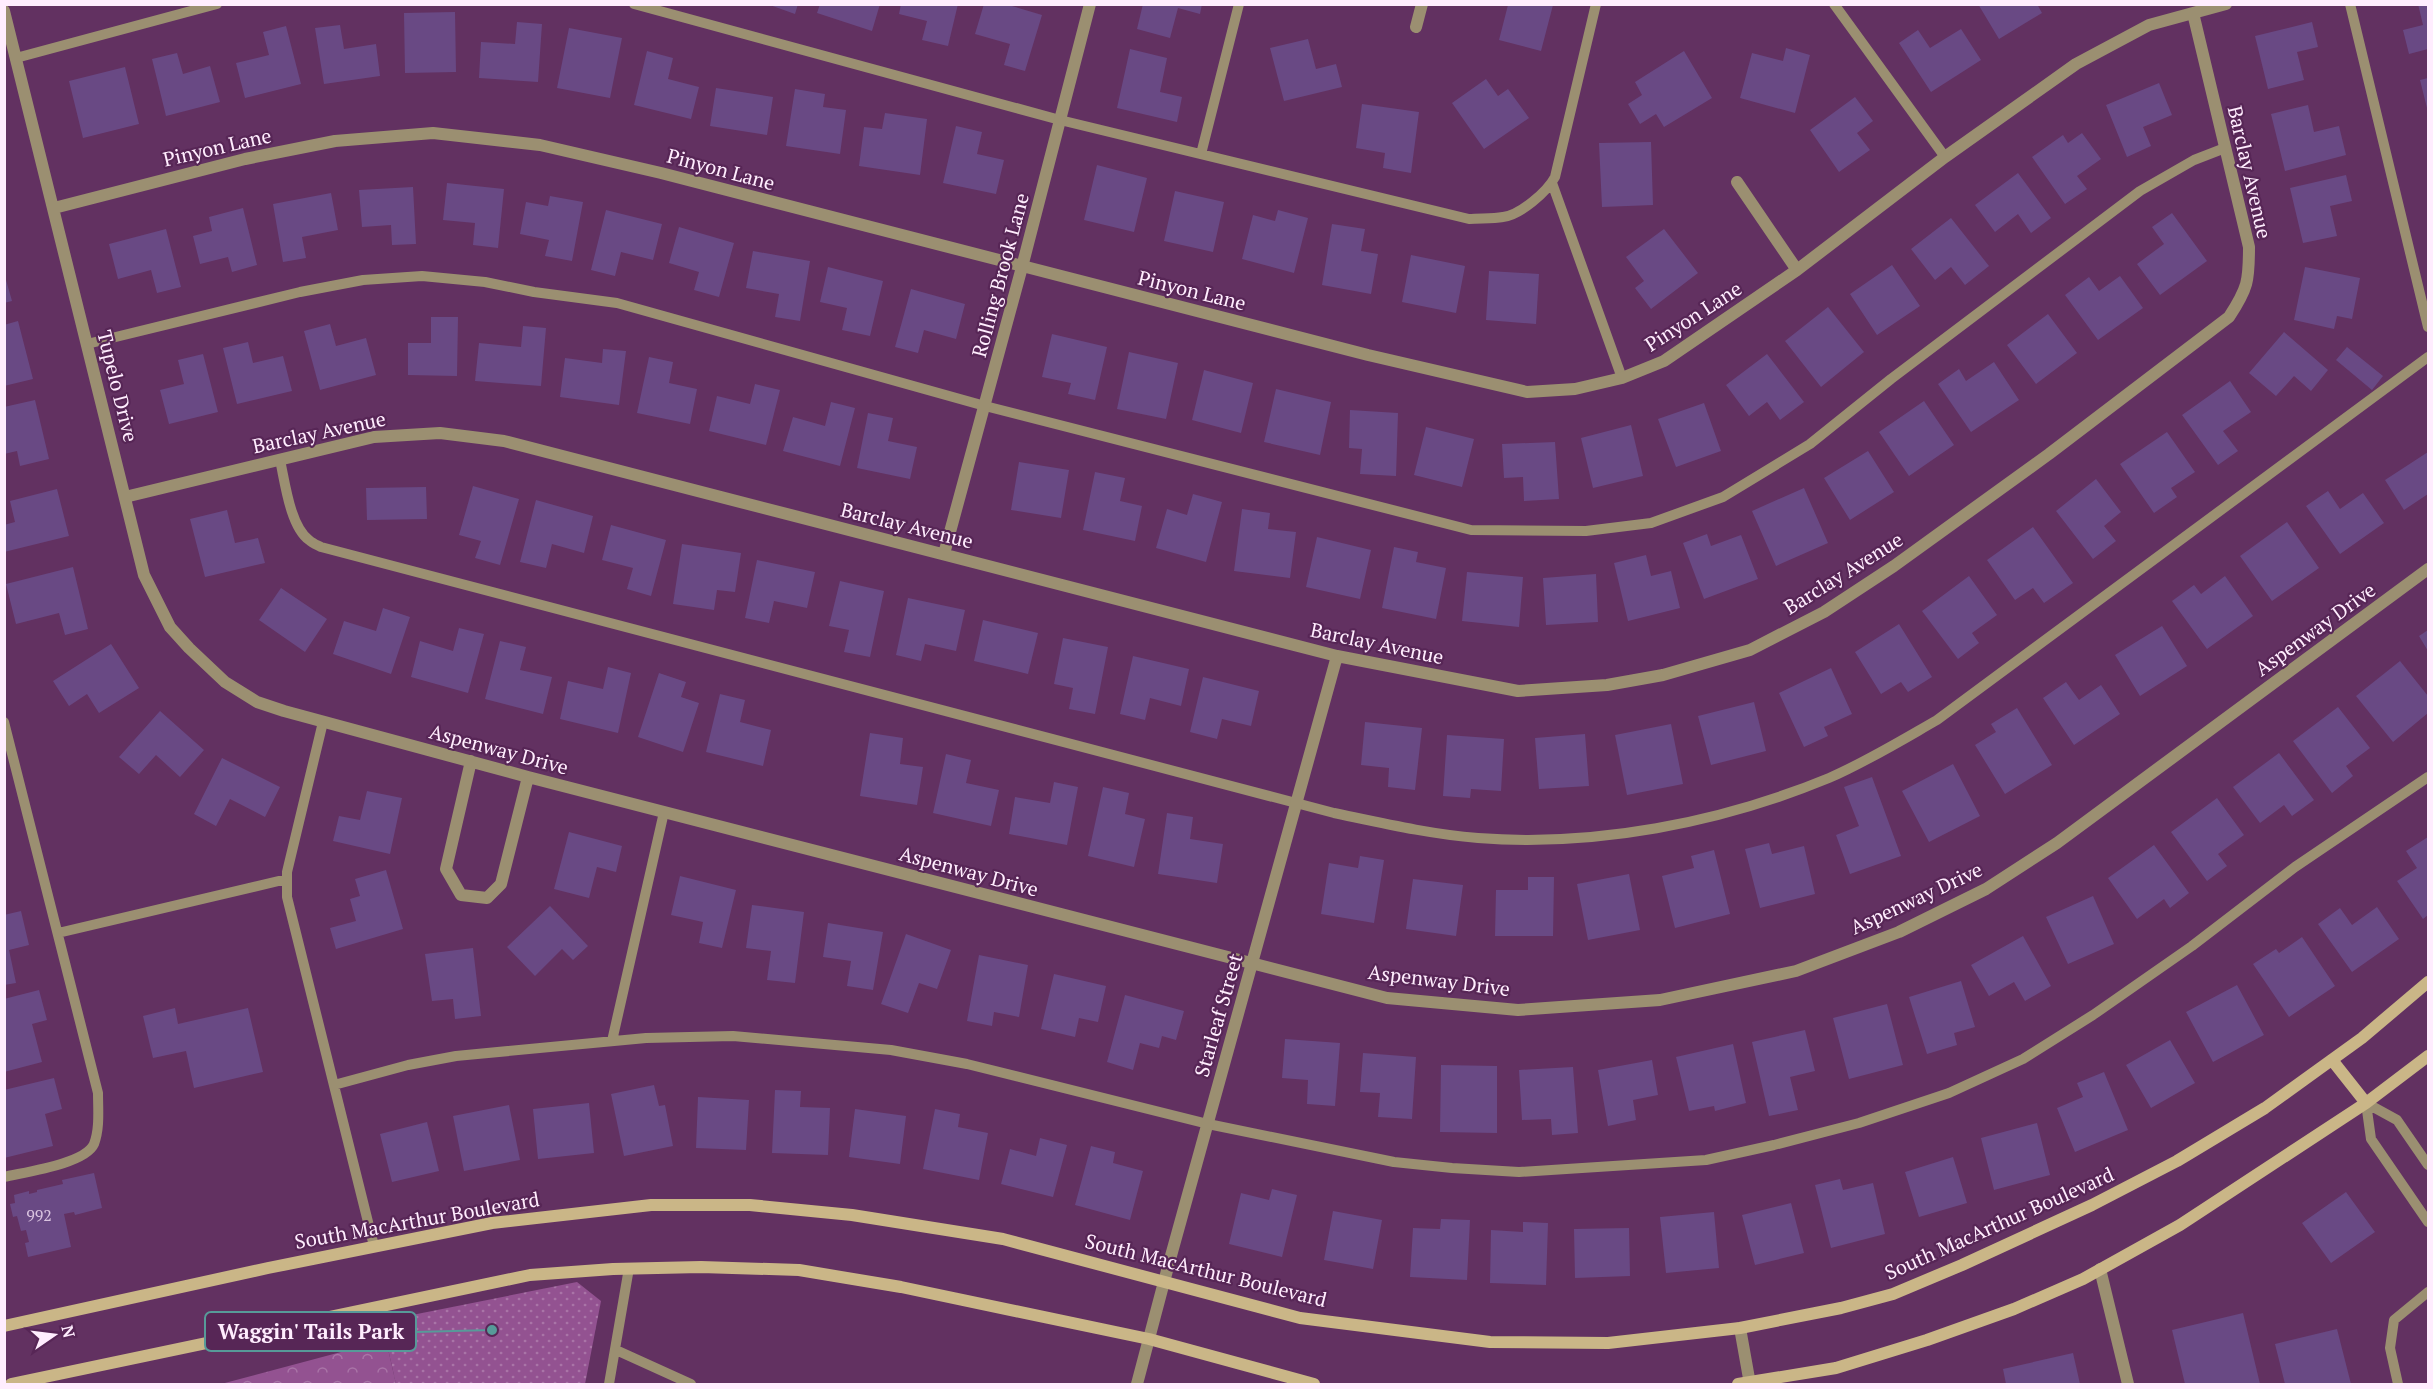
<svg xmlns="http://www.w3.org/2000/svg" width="2433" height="1389" viewBox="0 0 2433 1389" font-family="'PT Serif',serif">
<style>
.forest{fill:url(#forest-crowns)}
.park{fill:url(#park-dots)}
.building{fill:#694984}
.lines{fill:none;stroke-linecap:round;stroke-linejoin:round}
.lane{stroke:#9b8f71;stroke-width:10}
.street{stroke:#9b8f71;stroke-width:12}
.secondary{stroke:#cab687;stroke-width:12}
.labels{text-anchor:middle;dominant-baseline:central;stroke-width:4.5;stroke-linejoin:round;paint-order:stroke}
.number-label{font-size:16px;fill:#dac4e0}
.street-label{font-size:20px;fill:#ffedfe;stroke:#572656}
.leader{fill:none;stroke:#579a99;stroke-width:2}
.callout-dot{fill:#579a99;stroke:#572656;stroke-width:2}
.callout{fill:#572656;stroke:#579a99;stroke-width:2}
.callout-label{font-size:21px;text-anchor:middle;font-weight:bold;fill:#ffedfe}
</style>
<defs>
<pattern id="forest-crowns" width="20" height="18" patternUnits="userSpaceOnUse" patternTransform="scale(1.5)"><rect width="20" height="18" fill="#935291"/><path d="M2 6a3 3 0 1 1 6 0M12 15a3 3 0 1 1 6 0" fill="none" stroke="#a974a7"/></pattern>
<pattern id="park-dots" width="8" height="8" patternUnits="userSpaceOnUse" patternTransform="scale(1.5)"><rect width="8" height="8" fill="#935291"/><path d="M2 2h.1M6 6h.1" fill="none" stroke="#a974a7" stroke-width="1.8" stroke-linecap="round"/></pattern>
</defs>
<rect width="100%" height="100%" fill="#623161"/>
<path class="forest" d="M386,1340l10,44h-175z"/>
<path class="park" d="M577,1282l24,19 -16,83h-189l-10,-44 6,-21z"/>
<path class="building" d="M767,4h31l-3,10z
M820,4h60l-8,27 -55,-18z
M901,4h57l-10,42 -26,-6 5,-19 -28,-7z
M984,4h21l37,11 -17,56 -21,-6 6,-21 -35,-10z
M1143,4h59l-2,10 -22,-6 -8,30 -33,-9z
M1978,4h59l5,9 -43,26z
M2418,4h10v45l-19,5 -6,-24 20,-5z
M1508,5h45l-12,46 -42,-11z
M455,12l1,60 -51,1 -1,-60z
M517,22l25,2 -4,58 -59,-4 2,-36 34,2z
M2312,22l6,25 -21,5 7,28 -36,9 -13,-53z
M340,25l4,24 32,-5 4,32 -56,8 -9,-56z
M286,26l15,58 -56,14 -9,-35 33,-8 -6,-23z
M569,28l53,10 -12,60 -53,-10z
M1961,29l20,31 -50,32 -32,-49 19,-13 12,18z
M1308,39l8,30 20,-5 6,23 -58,14 -14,-53z
M1786,48l24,7 -15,58 -55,-15 12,-45 31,8z
M1130,49l37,9 -7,34 22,5 -5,25 -60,-14z
M647,51l26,7 -5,21 31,8 -8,32 -57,-14z
M1684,51l28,47 -48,29 -8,-13 -16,10 -12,-20 14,-9 -7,-13z
M177,53l6,21 27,-8 10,36 -54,14 -14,-57z
M125,67l14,57 -56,14 -14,-57z
M2428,78v34l-8,-32z
M1486,79l12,17 10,-7 21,29 -45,31 -32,-46z
M2159,83l13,32 -29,12 8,19 -24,11 -21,-52z
M716,88l57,9 -6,38 -57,-9z
M795,89l30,5 -2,13 23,3 -6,44 -54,-8z
M1855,97l18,24 -16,12 13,17 -31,22 -29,-42z
M1362,104l57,8 -8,61 -28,-5 2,-15 -29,-5z
M2308,105l6,27 25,-6 7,29 -61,16 -14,-57z
M885,113l42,6 -7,56 -61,-9 5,-39 18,2z
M956,126l26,6 -5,22 27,6 -8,34 -53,-11z
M2082,133l19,26 -24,17 10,13 -22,15 -33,-47 31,-22 5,8z
M1651,142l2,63 -51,2 -3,-64z
M1097,165l50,13 -13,54 -50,-12z
M2018,173l33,45 -20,15 -13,-19 -23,18 -20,-27z
M2346,175l6,26 -22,5 7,30 -34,7 -13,-55z
M447,183l57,6 -6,59 -25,-3 2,-22 -32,-3z
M413,187l3,57 -24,1 -1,-20 -29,2 -3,-37z
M1175,191l49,11 -11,50 -49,-11z
M331,193l7,37 -36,7 4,21 -23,4 -10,-58z
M550,196l33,6 -11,59 -27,-5 4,-16 -29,-6 6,-32 22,4z
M243,208l14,57 -25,7 -4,-15 -28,7 -7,-28 19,-5 -3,-14z
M606,210l56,14 -9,36 -32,-8 -6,24 -24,-6z
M1278,210l30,8 -14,55 -52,-14 11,-44 22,6z
M2172,213l35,48 -47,34 -23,-31 27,-20 -12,-17z
M1951,218l38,48 -24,19 -14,-18 -16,13 -24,-31z
M1332,224l33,5 -4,22 17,3 -7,40 -49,-9z
M679,227l55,16 -15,54 -25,-7 5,-18 -30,-9z
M166,229l15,58 -24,6 -6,-23 -33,9 -9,-35z
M1664,229l34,44 -47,36 -16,-21 9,-7 -18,-24z
M753,251l57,10 -10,60 -25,-4 4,-23 -33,-6z
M1411,255l54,11 -9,47 -54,-11z
M1892,265l28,41 -43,29 -27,-41z
M828,267l55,14 -13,55 -28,-6 5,-22 -27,-6z
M2305,267l55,11 -8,41 -15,-3 -3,13 -40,-9z
M1489,271l50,3 -3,50 -50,-4z
M4,273l8,28 -8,2z
M2120,276l23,32 -45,32 -33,-45 24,-18 10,14z
M911,289l54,15 -9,35 -32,-9 -6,23 -23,-6z
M1828,307l36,45 -43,35 -36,-46z
M2048,314l29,39 -41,31 -29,-39z
M431,317h27l-1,59 -49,-1v-32h23z
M18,321l15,58 -29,7v-61z
M330,324l6,22 30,-8 10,37 -56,15 -16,-59z
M523,326l23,2 -5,58 -66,-5 4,-38 42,4z
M2284,332l44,38 -17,21 -17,-15 -18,20 -27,-23z
M1052,334l55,13 -12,53 -27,-6 3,-11 -29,-6z
M248,342l5,21 30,-7 9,35 -55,13 -14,-56z
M2347,347l36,29 -11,14 -36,-30z
M603,349l23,2 -7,54 -59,-8 5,-39 37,5z
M1129,352l49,11 -12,56 -49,-10z
M203,354l15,58 -49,12 -9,-34 24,-6 -6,-24z
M1767,354l37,48 -24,18 -13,-18 -18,14 -23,-31z
M649,357l24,5 -4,21 28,6 -7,35 -53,-11z
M1994,362l25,38 -48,32 -33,-48 21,-15 7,12z
M1204,370l49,13 -12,50 -49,-13z
M2230,381l21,31 -28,19 15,20 -20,14 -36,-50z
M755,384l25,6 -14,55 -57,-14 8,-35 33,8z
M1276,389l55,13 -11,53 -56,-13z
M35,400l14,59 -29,7 -3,-15 -13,3v-47z
M1924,401l30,44 -45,31 -30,-44z
M831,402l24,6 -15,58 -57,-15 10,-34 32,9z
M1704,403l17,48 -45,16 -18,-48z
M1350,410l48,3 -2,63 -36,-2 2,-25 -13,-1z
M868,413l25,5 -5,23 29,6 -7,32 -53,-11z
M1631,425l12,51 -50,12 -12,-50z
M1426,427l48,12 -12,48 -48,-12z
M2167,432l28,40 -24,16 6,9 -23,16 -34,-49z
M1555,442l4,57 -35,2 -1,-24 -19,1 -2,-34z
M1868,451l26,41 -44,28 -26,-42z
M2428,452v42l-24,16 -19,-30z
M1019,462l50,8 -8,48 -50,-8z
M1095,472l30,6 -5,23 22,5 -7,35 -52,-11z
M2096,479l25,33 -17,14 12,15 -23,18 -37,-48z
M473,486l46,13 -19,66 -25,-7 6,-17 -22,-6z
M426,487l1,32 -60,1 -1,-32z
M1804,488l24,55 -52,23 -24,-55z
M57,489l12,47 -65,16v-27l11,-3 -5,-21z
M2328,491l12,18 23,-16 21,30 -44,31 -34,-48z
M1193,494l29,8 -16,60 -50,-14 11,-39 20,6z
M536,500l57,16 -9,37 -32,-9 -6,24 -26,-6z
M1242,509l28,4 -2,16 28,3 -6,46 -56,-7z
M227,510l8,33 23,-5 7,25 -60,14 -15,-58z
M2287,522l32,46 -47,33 -32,-45z
M611,525l55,15 -15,56 -24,-7 6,-21 -31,-8z
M2033,527l40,56 -29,20 -11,-15 -18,12 -28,-40z
M1707,534l4,12 30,-11 17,44 -54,20 -21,-56z
M1317,537l54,13 -11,49 -54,-12z
M682,544l59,9 -6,39 -18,-2 -3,20 -41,-6z
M1394,547l24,5 -2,10 30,6 -10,51 -54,-11z
M1646,555l5,21 20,-5 9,37 -52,13 -14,-58z
M757,560l58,12 -8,36 -33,-7 -5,22 -24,-5z
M73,567l15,62 -23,6 -6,-22 -43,11 -10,-40z
M1467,572l56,5 -4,50 -57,-6z
M1596,574l2,48 -52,3 -3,-47z
M1969,576l28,39 -25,18 7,10 -21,16 -36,-48z
M2225,576l28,40 -46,33 -35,-48 22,-16 7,9z
M840,581l44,10 -14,66 -26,-5 5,-22 -20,-4z
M281,588l46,31 -22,33 -46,-32z
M908,598l57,12 -9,41 -31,-7 -4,17 -25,-6z
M383,608l27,9 -19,57 -58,-20 11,-33 32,10z
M983,620l55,13 -10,41 -54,-13z
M1899,624l33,53 -24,15 -7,-10 -20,12 -26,-42z
M2162,626l25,40 -47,30 -25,-41z
M459,628l25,6 -16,59 -57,-16 9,-36 33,10z
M2428,630v21l-9,-15z
M1063,638l45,9 -13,67 -26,-5 4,-21 -19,-4z
M500,641l26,6 -6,23 32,7 -9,37 -58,-15z
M111,644l28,44 -40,25 -12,-19 -18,12 -16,-25z
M1133,656l56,13 -8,37 -31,-8 -5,22 -25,-6z
M2400,661l28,35v17l-35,29 -37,-46z
M608,667l23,6 -13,60 -58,-14 8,-38 35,8z
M1831,668l21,46 -28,13 4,9 -24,11 -25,-54z
M659,673l27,9 -5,15 18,6 -16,49 -45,-15z
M1203,677l56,14 -8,35 -29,-7 -5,20 -27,-7z
M2066,682l13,18 22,-15 19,29 -46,31 -31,-47z
M720,694l25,6 -5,22 31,8 -8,36 -57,-14z
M1754,702l12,49 -55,14 -13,-49z
M2338,707l32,41 -24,18 7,10 -21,17 -39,-52z
M2017,708l35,57 -47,29 -30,-49 21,-13 -5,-8z
M160,711l44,39 -24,27 -24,-22 -17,19 -20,-17z
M1365,722l57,6 -7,62 -27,-3 1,-19 -28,-3z
M1671,724l12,60 -56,11 -12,-60z
M870,733l33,5 -3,26 23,3 -6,38 -57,-9z
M1585,734l4,52 -50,3 -4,-51z
M1447,735l57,4 -3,52 -30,-2 -1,9 -27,-2z
M2279,753l35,47 -22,16 -8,-11 -24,18 -27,-36z
M946,754l25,6 -5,23 33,7 -8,36 -58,-13z
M222,758l58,29 -15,30 -35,-18 -14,27 -22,-12z
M1953,764l27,52 -51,26 -27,-51z
M1872,777l29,79 -51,18 -14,-39 23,-9 -15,-39z
M1054,782l24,5 -11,58 -58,-11 6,-37 35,6z
M1103,787l26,6 -4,21 20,5 -11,48 -46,-11z
M367,791l35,7 -12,56 -57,-13 6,-25 21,4z
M2217,798l27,37 -26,19 9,12 -20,15 -36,-49z
M1167,813l26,4 -3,22 33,5 -6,39 -59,-9z
M569,832l53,14 -6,26 -19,-5 -8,31 -35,-9z
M2428,837v78l-5,4 -26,-38 20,-13 -11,-17z
M1769,843l3,11 32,-8 11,48 -55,14 -15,-59z
M2154,845l35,48 -19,15 -6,-9 -27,20 -29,-41z
M1714,850l16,64 -55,14 -13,-52 32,-8 -3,-12z
M1360,856l24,4 -10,63 -53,-9 8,-51 29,5z
M386,870l17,59 -67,20 -6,-21 26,-7 -6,-22 10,-3 -5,-17z
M1629,874l11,56 -52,10 -11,-56z
M680,876l56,14 -14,58 -23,-5 4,-21 -32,-7z
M1528,877h26l-1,59h-58l1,-46h32z
M1413,879l50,6 -7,51 -50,-7z
M2093,896l21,48 -46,20 -22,-47z
M752,905l52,7 -9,71 -28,-3 4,-29 -25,-3z
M550,906l38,40 -15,14 -11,-11 -27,27 -28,-29z
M2377,907l22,32 -47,33 -34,-48 22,-16 12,17z
M21,911l8,34 -20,5 7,33 -12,2v-70z
M828,923l55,9 -10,58 -26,-4 4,-25 -28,-4z
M906,934l45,16 -14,39 -18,-6 -11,30 -27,-9z
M2023,936l28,50 -26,15 -11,-19 -25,14 -18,-31z
M2302,937l33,49 -46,31 -36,-53 23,-15 3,4z
M473,948l8,68 -26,3 -2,-20 -21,2 -7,-47z
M979,955l49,10 -9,52 -25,-5 -2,14 -25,-5z
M1054,974l52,12 -8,36 -19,-4 -4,19 -34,-8z
M1961,981l14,46 -21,6 3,12 -30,9 -18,-57z
M2237,985l27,50 -51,27 -27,-50z
M39,990l8,30 -15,4 10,38 -38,10v-73z
M1125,995l59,16 -8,29 -14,-4 -3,12 -19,-5 -7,27 -26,-8z
M1887,1004l16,61 -54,14 -16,-61z
M175,1008l3,16 70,-16 15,64 -69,16 -8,-37 -33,7 -10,-42z
M1805,1030l10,41 -25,6 8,33 -29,6 -17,-74z
M1285,1039l55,4 -5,63 -28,-2 1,-24 -26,-2z
M2170,1040l25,43 -44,25 -25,-43z
M1733,1044l13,59 -31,8 -1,-5 -25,5 -13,-54z
M1363,1053l53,4 -4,62 -34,-2 2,-24 -20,-1z
M1652,1060l6,35 -25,5 3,20 -28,6 -10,-56z
M1441,1065l56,1v67l-57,-1z
M1573,1067l5,66 -26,2 -1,-16 -29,1 -3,-50z
M2104,1072l24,58 -53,22 -18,-44 26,-11 -6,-14z
M54,1078l8,31 -17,5 8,32 -49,12v-68z
M654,1085l5,21 6,-1 8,41 -49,10 -13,-62z
M775,1090l26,1 -1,16 30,1 -2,47 -56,-2z
M698,1097l51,3 -3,50 -50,-2z
M589,1103l5,50 -56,6 -5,-50z
M509,1105l11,55 -56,11 -11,-55z
M855,1109l51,7 -6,48 -51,-7z
M935,1109l25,5 -2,13 30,6 -9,47 -56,-11z
M427,1122l12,49 -47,11 -12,-48z
M2037,1123l13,52 -56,15 -13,-52z
M1040,1138l27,7 -14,52 -52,-13 9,-35 26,7z
M1091,1146l24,6 -2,11 30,8 -13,49 -55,-15z
M1953,1157l14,46 -48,14 -14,-45z
M94,1173l8,35 -27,7 -1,-3 -10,2 7,33 -43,10 -3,-14 4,-1 -3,-12 -5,1 -4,-15 -4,1 -3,-13 5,-1 -1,-8 15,-4v3l8,-2v-2l26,-6 -1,-4z
M1840,1179l3,11 30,-7 12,51 -54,14 -16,-63z
M1272,1189l25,6 -15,62 -53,-13 12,-51 28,7z
M2346,1192l29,40 -44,31 -29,-40z
M1791,1203l13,50 -49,12 -13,-50z
M1333,1211l49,9 -9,49 -49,-9z
M1714,1212l5,56 -53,5 -6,-56z
M1441,1219l29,1 -3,60 -57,-3 3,-49 27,1z
M1523,1222l25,1 -2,62 -56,-2 1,-53 32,2z
M1629,1228l1,48 -55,2 -1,-49z
M2243,1313l17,71h-75l-13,-54z
M2337,1329l14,55h-66l-10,-40z
M2073,1353l7,31h-74l-3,-15z"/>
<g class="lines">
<path class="lane" d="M634,4l426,116 409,99c11,-1 23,0 34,-2 17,-2 44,-25 52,-40l41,-173
M1834,4l111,153
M2350,4l78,323
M16,58l201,-54
M1201,154l38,-150
M1552,183l70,195
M87,344l213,-52 63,-12 59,-4 63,6 49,10 83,11 368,103 486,124 115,1 65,-8 72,-26 87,-53 81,-65 249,-188 54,-31 31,-12
M280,460c5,22 10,66 29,80 3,3 8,5 12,7l1013,266c48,10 95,21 144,25 117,9 242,-15 351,-60 37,-16 73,-38 108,-58l491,-363
M4,722l94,371c0,17 2,35 -4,51 -9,20 -69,28 -90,33
M323,722l-36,150v25l87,349
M58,933l229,-54
M612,1041l52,-229
M334,1085l74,-20 48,-9 190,-18 87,-2 158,14 76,14 241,60 186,38 58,6 67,4 187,-12 68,-15 85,-22 90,-30 74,-34 70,-44 99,-69 103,-79 133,-90
M2366,1103l5,36 57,83
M2366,1103l31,17 31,45
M616,1350l75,34
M609,1384l20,-116
M2398,1384l-8,-36 4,-28 34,-28"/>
<path class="street" d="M4,11l140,564 26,52 19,21 36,34 32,20 27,9 244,66 859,221 131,12 142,-10 136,-29 103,-39 87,-43 71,-46 371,-274
M1416,27l6,-23
M1737,182l60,88
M54,208l191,-49 90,-18 98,-8 107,12 121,28 707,182 159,37 48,-3 47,-11 42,-17 133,-91 148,-113 131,-93 73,-39 77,-21
M125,497l249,-60 66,-4 64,8 833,215 181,35 89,-6 56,-10 87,-25 74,-38 70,-46 155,-112 180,-137c19,-29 20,-36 20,-70l-56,-234
M944,554l78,-287 68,-263
M471,761l-25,108 15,26 26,3 14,-14 27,-107
M2100,1269l28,115
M1740,1328l10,56
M1137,1384l32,-121 168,-607"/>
<path class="secondary" d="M2332,1060l34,43
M4,1326l264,-58 224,-45 159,-18h99l102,10 151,24 297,79 190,24 118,1 132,-15 101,-20 52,-14 69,-29 130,-60 85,-44 88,-53 97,-70 66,-56
M11,1384l519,-109 83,-6 88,-2 98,3 102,17 248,52 165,45
M1738,1384l98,-16 91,-28 87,-31 69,-30 97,-54 186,-122 62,-47"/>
</g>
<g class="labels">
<g class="number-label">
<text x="39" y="1215">992</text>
</g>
<g class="street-label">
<text transform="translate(217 147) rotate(-13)">Pinyon Lane</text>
<text transform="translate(721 169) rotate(15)">Pinyon Lane</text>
<text transform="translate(2250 172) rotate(77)">Barclay Avenue</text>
<text transform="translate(1000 275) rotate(-75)">Rolling Brook Lane</text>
<text transform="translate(1192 290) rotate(14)">Pinyon Lane</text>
<text transform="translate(1693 316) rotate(-33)">Pinyon Lane</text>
<text transform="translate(118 386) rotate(76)">Tupelo Drive</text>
<text transform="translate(319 432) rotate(-12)">Barclay Avenue</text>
<text transform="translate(907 525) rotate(14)">Barclay Avenue</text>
<text transform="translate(1843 573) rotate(-32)">Barclay Avenue</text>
<text transform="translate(2315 629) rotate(-36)">Aspenway Drive</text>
<text transform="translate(1377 643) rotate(12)">Barclay Avenue</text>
<text transform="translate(499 749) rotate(15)">Aspenway Drive</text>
<text transform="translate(969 871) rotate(15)">Aspenway Drive</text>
<text transform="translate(1916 898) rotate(-25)">Aspenway Drive</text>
<text transform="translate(1439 980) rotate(7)">Aspenway Drive</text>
<text transform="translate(1218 1015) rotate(-74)">Starleaf Street</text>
<text transform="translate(417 1220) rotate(-10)">South MacArthur Boulevard</text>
<text transform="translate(1999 1223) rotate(-24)">South MacArthur Boulevard</text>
<text transform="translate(1206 1270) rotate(14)">South MacArthur Boulevard</text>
</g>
</g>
<path class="leader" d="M492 1330L416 1332"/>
<circle class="callout-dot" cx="492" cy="1330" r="6"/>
<rect class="callout" x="205" y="1312" width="211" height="39" rx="6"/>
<g class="callout-label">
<text x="311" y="1339">Waggin' Tails Park</text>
</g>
<rect width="2433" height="1389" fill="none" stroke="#ffedfe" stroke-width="12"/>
<g transform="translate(54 1335) rotate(76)" stroke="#572656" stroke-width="4.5" paint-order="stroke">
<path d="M0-4.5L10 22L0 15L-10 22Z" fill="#ffedfe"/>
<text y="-9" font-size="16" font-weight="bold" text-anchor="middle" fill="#ffedfe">N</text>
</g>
</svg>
